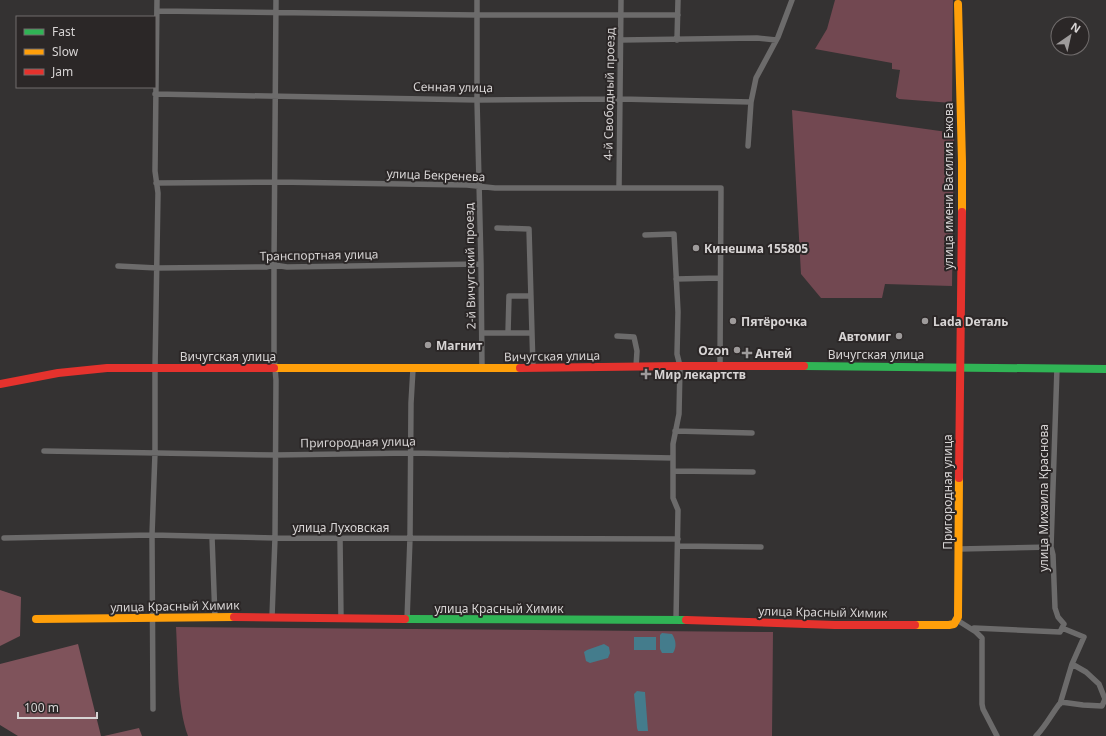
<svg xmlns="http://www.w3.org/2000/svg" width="1106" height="736" viewBox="0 0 1106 736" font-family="'Noto Sans',sans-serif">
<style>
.green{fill:#724851}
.forest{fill:#7f535b}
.water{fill:#447c8c}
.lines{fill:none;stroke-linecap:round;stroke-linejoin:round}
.street{stroke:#6c6b6b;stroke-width:5.5}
.fast{stroke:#30b455;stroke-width:8}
.slow{stroke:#ff9f0a;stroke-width:8}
.jam{stroke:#e5322d;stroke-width:8}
.poi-dot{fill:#9e9b9b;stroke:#2b2727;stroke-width:1.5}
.labels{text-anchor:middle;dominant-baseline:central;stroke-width:4;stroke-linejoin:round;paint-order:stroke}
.street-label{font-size:12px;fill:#d7d4d4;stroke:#2b2727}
.poi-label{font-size:12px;font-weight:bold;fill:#d7d4d4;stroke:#2b2727;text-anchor:start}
</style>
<rect width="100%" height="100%" fill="#343232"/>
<path class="green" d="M835,0h118l-1,103 -53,-4 -3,-2v-2l4,-25 -8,-1v-6l-77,-14 12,-20z
M792,110l162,23 -2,153 -67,-2 -3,14h-61l-20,-24z
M176,627l597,5 -1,104h-584c-11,-30 -10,-76 -12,-109z"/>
<path class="forest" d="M0,590l21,7 -1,39 -20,10z
M78,644l23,92h-83l-18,-11v-61z
M139,728l3,8h-38z"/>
<path class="water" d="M662,633l10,1c4,6 5,13 1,19h-11l-2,-4v-14z
M634,637h22v13h-22z
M604,644l5,3 1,6 -2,5 -18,5 -4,-2 -2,-9 3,-2z
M637,691l8,1 3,39h-10l-1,-3 -3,-34z"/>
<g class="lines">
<path class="street" d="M477,0v100l4,164 1,105
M157,11l320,4h201
M621,40l136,-2 19,2
M677,40l1,-40
M155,94l322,6 143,-1 131,3
M748,146l3,-44 5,-24 22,-41 14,-37
M156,183l120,-1 191,3 28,3h226l-1,178
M619,188l2,-188
M497,228l32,1 4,139
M645,235l29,-1 4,78 -1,42 3,12 -1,48 -6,30v54l5,12 -2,110
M118,266l39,2 109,-1 8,-2 13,2 194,-3
M676,279l44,-1
M482,333h50
M508,333l1,-37h22
M617,336l17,1 3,14 -1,16
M675,431l77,2
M44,451l231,4 136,-2 262,5
M673,471l80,1
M212,537l3,81
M4,538l148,-3 123,3 403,1
M340,538l1,81
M678,546l83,1
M959,549l92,-2
M272,617l3,-79 1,-158 -2,-24v-91l2,-265
M407,620l3,-82 1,-135 2,-34
M957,620l19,12 6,6v66l1,5 14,27
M974,628l86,4 4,-8 -6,-7 -3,-9 -2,-53 -2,-8 6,-179
M1060,704l12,-40
M153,709l-1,-174 3,-82v-85l3,-175 -3,-22 2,-171
M1036,736c10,-10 16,-23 25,-34l22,3 19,1 3,-7 -6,-15 -13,-12 -14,-8 12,-27 -22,-9"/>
<path class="fast" d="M804,366l302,3
M405,619l281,1"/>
<path class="slow" d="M958,4l4,158v50
M274,368h246
M36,619l198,-2
M915,625h34l5,-1 4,-7 1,-139"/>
<path class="jam" d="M520,368l160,-2h124
M0,384l58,-11 49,-5h167
M959,478l3,-266
M234,617l171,2
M686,620l149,5h80"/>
</g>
<g class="poi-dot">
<circle cx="696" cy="248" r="4"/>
<circle cx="733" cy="321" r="4"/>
<circle cx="925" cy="321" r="4"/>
<circle cx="899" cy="336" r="4"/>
<circle cx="428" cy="345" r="4"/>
<circle cx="737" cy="350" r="4"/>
<path d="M745 347h4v4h4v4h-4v4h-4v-4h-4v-4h4z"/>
<path d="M644 368h4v4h4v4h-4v4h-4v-4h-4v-4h4z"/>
</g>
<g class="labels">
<g class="street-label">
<text transform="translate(453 87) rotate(1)">Сенная улица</text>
<text transform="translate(609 94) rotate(-89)">4-й Свободный проезд</text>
<text transform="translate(436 175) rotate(2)">улица Бекренева</text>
<text transform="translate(948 186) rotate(-90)">улица имени Василия Ежова</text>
<text transform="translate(319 255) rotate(-1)">Транспортная улица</text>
<text transform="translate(470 266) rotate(-91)">2-й Вичугский проезд</text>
<text x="876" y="354">Вичугская улица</text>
<text x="228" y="356">Вичугская улица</text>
<text transform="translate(552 356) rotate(-1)">Вичугская улица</text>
<text transform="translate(358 442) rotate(-1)">Пригородная улица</text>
<text transform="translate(947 492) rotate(-90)">Пригородная улица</text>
<text transform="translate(1043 498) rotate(-90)">улица Михаила Краснова</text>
<text x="341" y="527">улица Луховская</text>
<text transform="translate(175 606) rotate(-1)">улица Красный Химик</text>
<text x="499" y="608">улица Красный Химик</text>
<text transform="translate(823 612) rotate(1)">улица Красный Химик</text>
</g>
<g class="poi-label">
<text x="704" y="248">Кинешма 155805</text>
<text x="741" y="321">Пятёрочка</text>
<text x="933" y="321">Lada Dеталь</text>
<text x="891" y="336" text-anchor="end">Автомиг</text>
<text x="436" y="345">Магнит</text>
<text x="729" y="350" text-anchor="end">Ozon</text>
<text x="755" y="353">Антей</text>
<text x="654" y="374">Мир лекартств</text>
</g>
</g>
<rect x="16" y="16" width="140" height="72" fill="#2b2727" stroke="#706c6c"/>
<rect x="24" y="29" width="20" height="6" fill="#30b455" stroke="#706c6c"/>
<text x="52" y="36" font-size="12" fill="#d7d4d4">Fast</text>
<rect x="24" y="49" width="20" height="6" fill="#ff9f0a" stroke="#706c6c"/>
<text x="52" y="56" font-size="12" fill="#d7d4d4">Slow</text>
<rect x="24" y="69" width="20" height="6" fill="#e5322d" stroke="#706c6c"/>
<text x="52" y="76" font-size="12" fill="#d7d4d4">Jam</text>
<g transform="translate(1070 36) rotate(34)"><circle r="19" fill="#2b2727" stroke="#706c6c"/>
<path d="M0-3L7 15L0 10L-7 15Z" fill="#9e9b9b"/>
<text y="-6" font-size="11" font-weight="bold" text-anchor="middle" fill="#d7d4d4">N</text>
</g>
<path d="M18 712v6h79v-6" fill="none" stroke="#d7d4d4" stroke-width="2"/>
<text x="24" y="712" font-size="12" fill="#d7d4d4" stroke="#2b2727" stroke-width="3" paint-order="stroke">100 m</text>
</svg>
